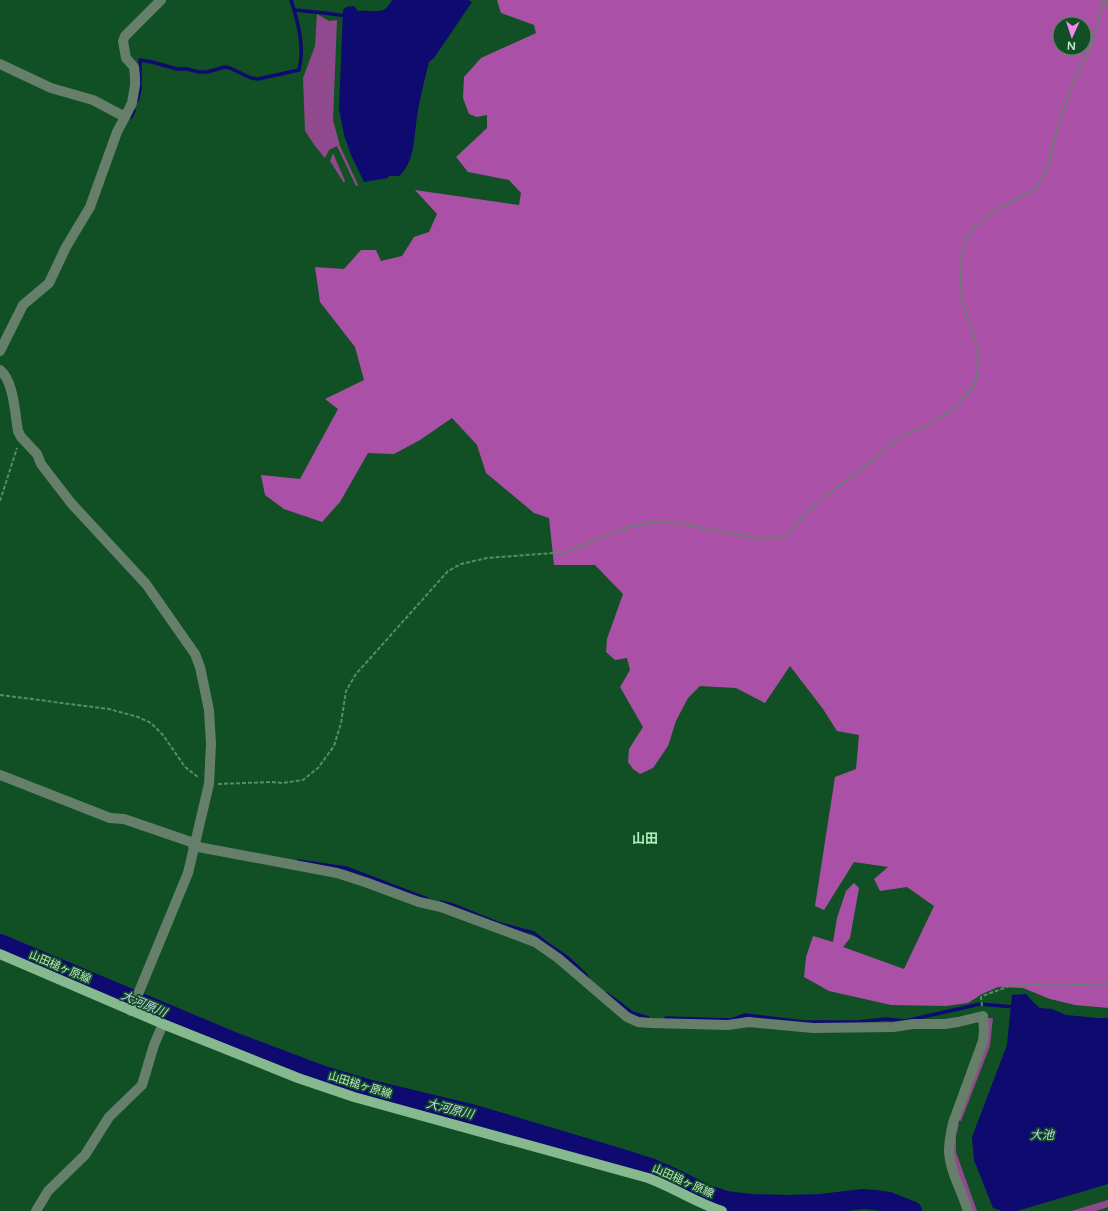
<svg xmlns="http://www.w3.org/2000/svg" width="1108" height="1211" viewBox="0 0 1108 1211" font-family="'Varela Round','Noto Sans JP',sans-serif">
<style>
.green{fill:#90498d}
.forest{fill:#aa50a6;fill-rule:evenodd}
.water{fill:#0e0a70}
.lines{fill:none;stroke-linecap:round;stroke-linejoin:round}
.stream{stroke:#0e0a70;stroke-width:3.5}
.river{stroke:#0e0a70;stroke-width:20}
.path{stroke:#598b67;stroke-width:2;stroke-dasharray:4 2;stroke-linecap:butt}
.minor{stroke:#667f6a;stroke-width:10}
.major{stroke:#87b98f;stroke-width:10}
.labels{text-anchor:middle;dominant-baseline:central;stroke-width:3.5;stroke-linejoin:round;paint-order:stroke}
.street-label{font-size:11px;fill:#c6e5cb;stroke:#115024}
.water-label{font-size:12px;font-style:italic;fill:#c9d3ee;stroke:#115024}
.quarter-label{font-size:13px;font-weight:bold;fill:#b2f0bc;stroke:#115024}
</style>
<rect width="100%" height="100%" fill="#115024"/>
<path class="green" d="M317,14l12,7 8,-1 -4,100 7,26 18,39 -2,1 -19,-40 -8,4 -4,8 -10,-12 -10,-15 -2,-53 12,-32z
M333,153l12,28 -1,2 -14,-22z
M985,1018h8l-3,28 -29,75 -5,-1z
M956,1122l3,2 -3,12v16l21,59h-8l-17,-52z
M1108,1200v7l-12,4h-25z"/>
<path class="forest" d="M497,0h611v1008l-33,-3 -25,-6 -27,-11 -25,-1 -16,7 -14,9 -22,3 -55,-1 -62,-14 -25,-14 2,-20 7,-21 20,6 4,-24 9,-27 8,-8 5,5 -9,50 -7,9 61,22 30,-63 -27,-19 -27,4 -6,-12 14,-12 -34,-5 -30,48 -9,-4 20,-129 21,-8 3,-34 -22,-4 -14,-22 -33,-43 -25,37 -29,-15 -36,-2 -12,12 -12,23 -8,25 -15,22 -13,6 -7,-5 -5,-7 1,-13 14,-22 -23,-40 10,-17 -3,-12 -12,2 -9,-8 1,-13 16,-45 -28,-29h-41l-5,-47 -15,-5 -48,-40 -9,-28 -25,-27 -32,22 -26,14 -26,-1 -28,49 -18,20 -38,-13 -19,-14 -4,-20 39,4 38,-70 -13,-10 39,-19 -9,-33 -35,-45 -5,-35 29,2 17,-19h15l5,11 21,-5 12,-19 15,-5 8,-18 -22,-24 104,15 2,-12 -12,-13 -41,-8 -12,-15 31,-29v-13l-10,2 -8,-3 -6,-16 1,-21 17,-19 55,-25 -2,-8 -33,-12zM1060,24h24v24h-24z"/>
<path class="water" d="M392,0h76l4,2 -38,56 -5,4c-4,16 -8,32 -11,48 -4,21 -2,52 -19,66h-10l-1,2 -24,4 -13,-27 -7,-20 -5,-26 4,-99 3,-3 8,-1 4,5c15,-2 26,6 34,-11z
M1026,994l8,9 6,5 12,1 14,6 32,3h10v166l-91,27h-15l-9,-3 -19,-48 -2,-23 35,-92 5,-50z"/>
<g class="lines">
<path class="stream" d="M295,10l29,3 23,3
M137,101l3,-11v-30l12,2 25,7h10l12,3h8l18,-5 5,1 21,10 7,1 41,-9c6,-23 -1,-48 -8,-70
M131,117l3,-7
M298,861l48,7 81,31
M441,902l12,3 47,19 34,9 12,10 22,15 17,16 3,5
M607,994l25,19 16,5
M666,1018l65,2 14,-5 59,7h53l29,-3 19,2 75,-17 34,3"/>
<path class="river" d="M0,944l231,97 90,34 50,15 104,25 144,43 31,10 21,9 34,17 21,7 25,3 37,1 33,-1 42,-5 12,1 14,2 23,9"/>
<path class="path" d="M1104,0l4,8
M0,501l17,-53
M0,695l109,14 29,8 13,6 12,12 22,32 13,10
M218,784l53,-2 12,1 20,-3 15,-12 16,-22 7,-23 5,-32 10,-17 92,-103 13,-7 26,-6 79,-6 59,-24 29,-6 29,2 55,11 27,4 22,-4 17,-20 24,-21 30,-22 41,-34 28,-13 29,-18 16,-19 5,-12 1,-26 -18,-58 1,-33 4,-17 7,-12 19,-17 46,-25 11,-22 10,-40 14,-41 20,-41 11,-44
M982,1006l-1,-9c10,-5 20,-7 30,-12l92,-1 5,-2"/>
<path class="minor" d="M0,64l51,24 42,12 32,17
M0,351l23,-46 26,-22 17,-36 24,-40 27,-75 8,-15 7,-14 3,-18v-8l-1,-10 -8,-9 -3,-17 2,-5 36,-36
M0,370c14,11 15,45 18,61l3,6 16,17 4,10 30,39 75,81 49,70 5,13 9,43 2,34 -2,40 -21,89 -57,138
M0,775l110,43 14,1 70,24
M193,846l144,27 28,9 54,20 22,5 94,35 23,16 69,59 11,5 13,1 77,2 21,-3 64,6 80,-1 20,-3h32l13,-2 25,-6 1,14 -1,11 -30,82c-2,9 -4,18 -4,28 1,21 13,40 19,60
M36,1211l12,-20 37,-36 24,-38 33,-32 12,-40 9,-21"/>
<path class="major" d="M0,954l163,70 135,54 56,19 294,81c25,9 48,25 74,33"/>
</g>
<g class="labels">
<g class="street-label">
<text transform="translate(60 967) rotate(23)">山田槌ヶ原線</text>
<text transform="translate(360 1085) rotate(17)">山田槌ヶ原線</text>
<text transform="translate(683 1181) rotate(24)">山田槌ヶ原線</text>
</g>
<g class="water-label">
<text transform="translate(144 1004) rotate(23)">大河原川</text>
<text transform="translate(450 1109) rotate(14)">大河原川</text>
<text x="1042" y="1135">大池</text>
</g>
<g class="quarter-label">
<text x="645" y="839">山田</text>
</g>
</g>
<g transform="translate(1072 36) rotate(183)"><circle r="19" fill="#115024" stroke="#598c67"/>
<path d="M0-3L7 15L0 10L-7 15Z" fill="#f589ef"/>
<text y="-6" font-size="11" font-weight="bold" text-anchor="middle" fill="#c6e5cb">N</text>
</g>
</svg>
